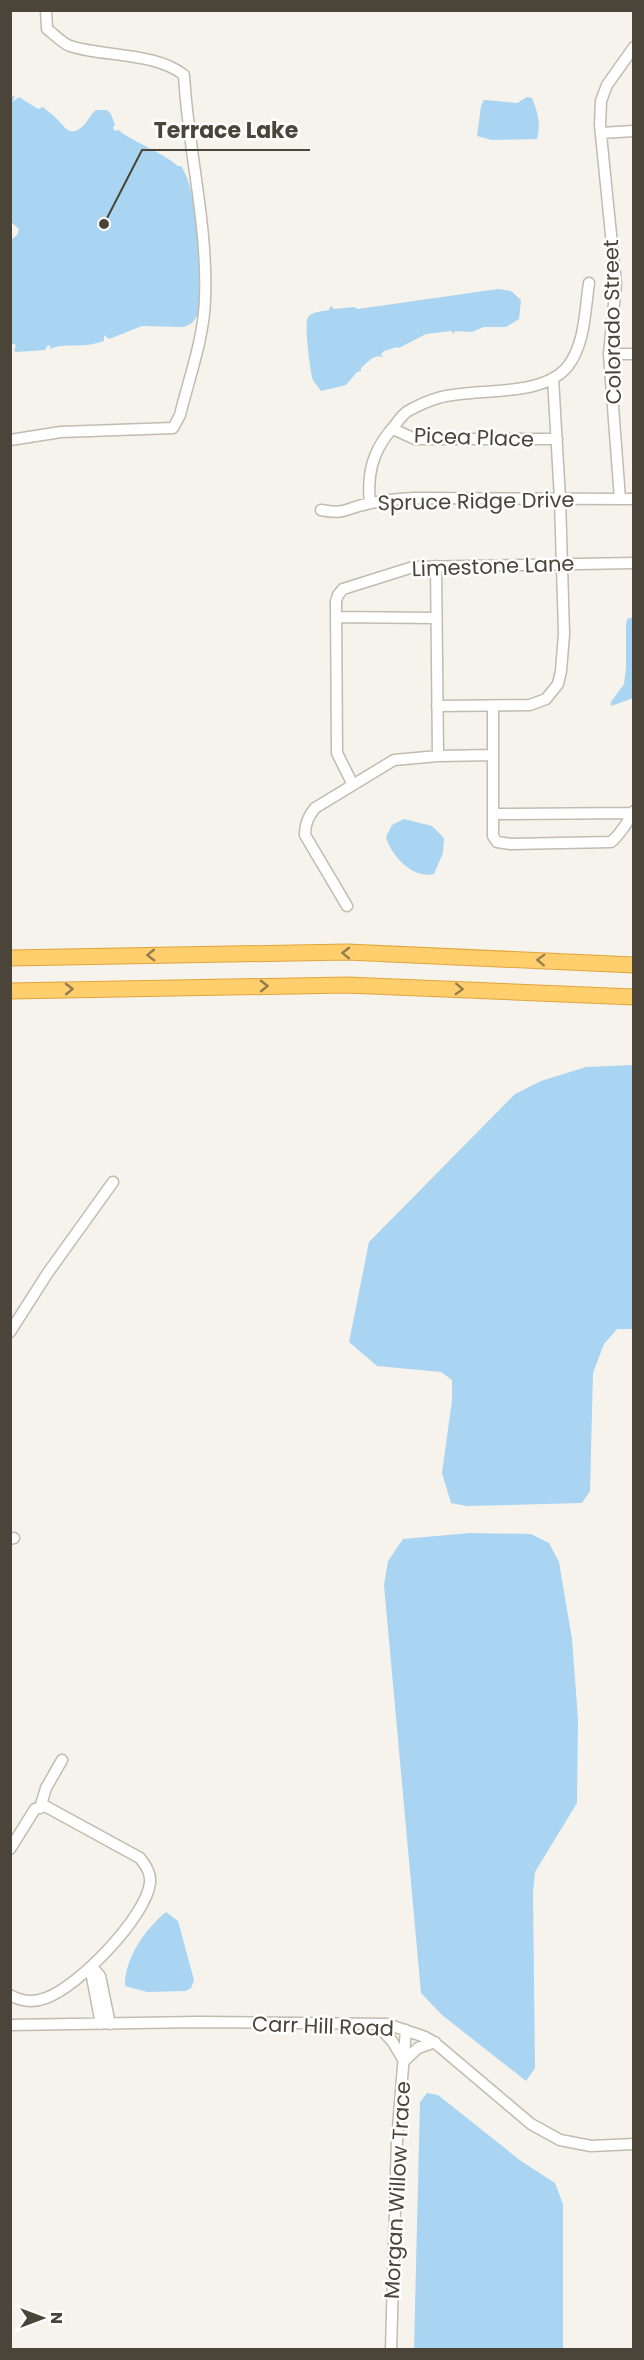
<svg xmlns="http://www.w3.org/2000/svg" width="644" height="2360" viewBox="0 0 644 2360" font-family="Poppins,sans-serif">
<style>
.water{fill:#a9d4f2}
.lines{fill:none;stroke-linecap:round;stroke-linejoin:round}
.minor-casing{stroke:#c2bbae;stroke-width:13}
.highway-casing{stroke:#e0a43c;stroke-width:17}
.minor{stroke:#fff;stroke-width:10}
.highway{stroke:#ffcf6e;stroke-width:15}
.oneway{stroke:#937c4e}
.labels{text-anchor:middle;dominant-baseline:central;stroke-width:5;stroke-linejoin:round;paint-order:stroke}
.street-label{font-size:21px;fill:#4b4439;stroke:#fff}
.leader{fill:none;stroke:#4b4439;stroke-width:2}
.callout-dot{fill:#4b4439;stroke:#fff;stroke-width:2}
.callout-label{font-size:22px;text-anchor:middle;font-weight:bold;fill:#4b4439;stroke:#fff;stroke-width:5;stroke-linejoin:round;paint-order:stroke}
</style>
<rect width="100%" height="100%" fill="#f6f3ec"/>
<path class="water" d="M15,96l-3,6 7,-5 19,12 5,-2c4,4 11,8 15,13 8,8 12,19 27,4 4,-5 6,-10 11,-14h11l4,4 4,11 -2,3 2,3 3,-1c19,14 42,21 60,36h3c19,28 19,105 19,141l-2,8 -6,8 -8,4 -42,-1 -33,13 -5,-4v6c-21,8 -39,1 -54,8v-3l-2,-1 -3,5 -29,2 -2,-1 2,-6 -4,-1 -1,8v-112l6,-5 2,-6 -8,-7v-125z
M527,97l5,1c6,15 9,25 5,41l-45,1 -15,-4 4,-30 3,-6 33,3z
M498,289l13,2 10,9 -2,19 -13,8h-22l-12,5 -17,-1 -1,3 -3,-3 -25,3 -27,14 -2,-1 -13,4 -3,3 2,3c-9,-3 -15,5 -22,11v3l-4,1 -11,13 -25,6c-2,-4 -6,-7 -8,-11 -3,-8 -9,-57 -5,-63 3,-5 16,-6 21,-7l2,-4 3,3 20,-2 4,2z
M633,617v81l-22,8v-4l13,-18 2,-16v-43l1,-6z
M404,819l28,7 12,12 -1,15 -9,21c-21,5 -43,-18 -48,-37l6,-12z
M633,1065v264h-16l-13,15 -11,29 -3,118 -8,12 -115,3 -16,-3 -9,-30 10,-73v-20l-11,-8 -64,-6 -28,-24 20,-100 146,-148 26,-13 45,-14z
M470,1533l61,1 18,9 10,19 13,77 6,80 -1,84 -42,69 -2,21 2,175 -9,13 -84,-66 -21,-22 -37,-408 4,-24 15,-22z
M166,1912l12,9 16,59 -3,8 -5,3 -39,1 -22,-6c-1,-27 21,-58 41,-74z
M427,2093l11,2 83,66 34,22 8,21v145h-149l6,-247z"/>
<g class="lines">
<g class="minor-casing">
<path id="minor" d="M601,133l33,-2
M609,354h25
M393,429l22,10h142
M10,440l51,-8 112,-4 7,-13c9,-37 24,-77 25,-116 3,-75 -17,-149 -21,-224 -29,-23 -80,-18 -114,-29 -8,-3 -16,-12 -23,-17l-1,-19
M620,499l-11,-145 7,-70 -16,-159 1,-24 6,-16 27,-38
M370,503c-3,-28 2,-50 20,-72 6,-6 11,-16 18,-20 9,-5 20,-10 30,-13 36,-11 104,1 130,-32 17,-22 17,-56 21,-83
M321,510c26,5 24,-2 46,-6 16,-4 31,-5 47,-6l220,1
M436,566l2,190 55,-1
M336,617l100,1
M437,706l93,-1 16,-6 12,-15 3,-13 3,-37 -4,-135 -7,-121
M353,785l-16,-32 -1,-152 2,-6 5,-6 70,-22 221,-4
M633,813l-140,1v22l4,6 14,2 100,-2c10,-8 15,-18 22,-29l1,-2
M493,814v-108
M347,906l-42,-71c0,-11 3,-18 10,-27l79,-48 44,-4
M10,1332l37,-58 66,-92
M10,1539l4,-1
M40,1808l6,-20 16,-28
M10,1849l25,-40 10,-3 95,52c6,8 11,15 10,25 -4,34 -72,104 -104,115 -13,5 -24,4 -36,-3
M93,1968l7,8 10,48
M93,1968l-1,9 9,47
M376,2024l16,17 12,20 14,-13 17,-6
M10,2025l188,-3 189,2 38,13 9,5 97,82 29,16 31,6 43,-2
M391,2350l6,-210 9,-110"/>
</g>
<g class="highway-casing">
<path id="highway" d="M10,958l337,-6 287,13
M10,991l337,-6 287,12"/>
</g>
<use href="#minor" class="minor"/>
<use href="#highway" class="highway"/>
</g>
<defs><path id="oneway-chevron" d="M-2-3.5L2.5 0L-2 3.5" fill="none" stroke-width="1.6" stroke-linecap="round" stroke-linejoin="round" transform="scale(1.5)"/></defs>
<g class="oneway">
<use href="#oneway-chevron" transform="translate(346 953) rotate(-179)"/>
<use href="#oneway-chevron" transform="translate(151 955) rotate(179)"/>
<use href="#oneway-chevron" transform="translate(541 960) rotate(-178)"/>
<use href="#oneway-chevron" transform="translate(264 986) rotate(-1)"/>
<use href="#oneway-chevron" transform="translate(69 989) rotate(-1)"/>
<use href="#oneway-chevron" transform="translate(459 989) rotate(2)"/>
</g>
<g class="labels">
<g class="street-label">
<text transform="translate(612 322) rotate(-91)">Colorado Street</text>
<text transform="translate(474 437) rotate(2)">Picea Place</text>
<text transform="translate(476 501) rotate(-1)">Spruce Ridge Drive</text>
<text transform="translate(493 566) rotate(-2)">Limestone Lane</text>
<text transform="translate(323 2026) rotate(2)">Carr Hill Road</text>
<text transform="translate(397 2190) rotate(-87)">Morgan Willow Trace</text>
</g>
</g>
<path class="leader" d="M104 224L142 150H310"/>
<circle class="callout-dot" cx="104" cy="224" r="6"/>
<g class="callout-label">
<text x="226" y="138">Terrace Lake</text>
</g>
<rect width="644" height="2360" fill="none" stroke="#4b4439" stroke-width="24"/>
<g transform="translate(42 2318) rotate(90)" stroke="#ffffff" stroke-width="4.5" paint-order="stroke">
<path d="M0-4.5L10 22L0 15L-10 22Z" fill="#4b4439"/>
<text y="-9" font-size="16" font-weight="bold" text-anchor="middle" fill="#4b4439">N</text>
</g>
</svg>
